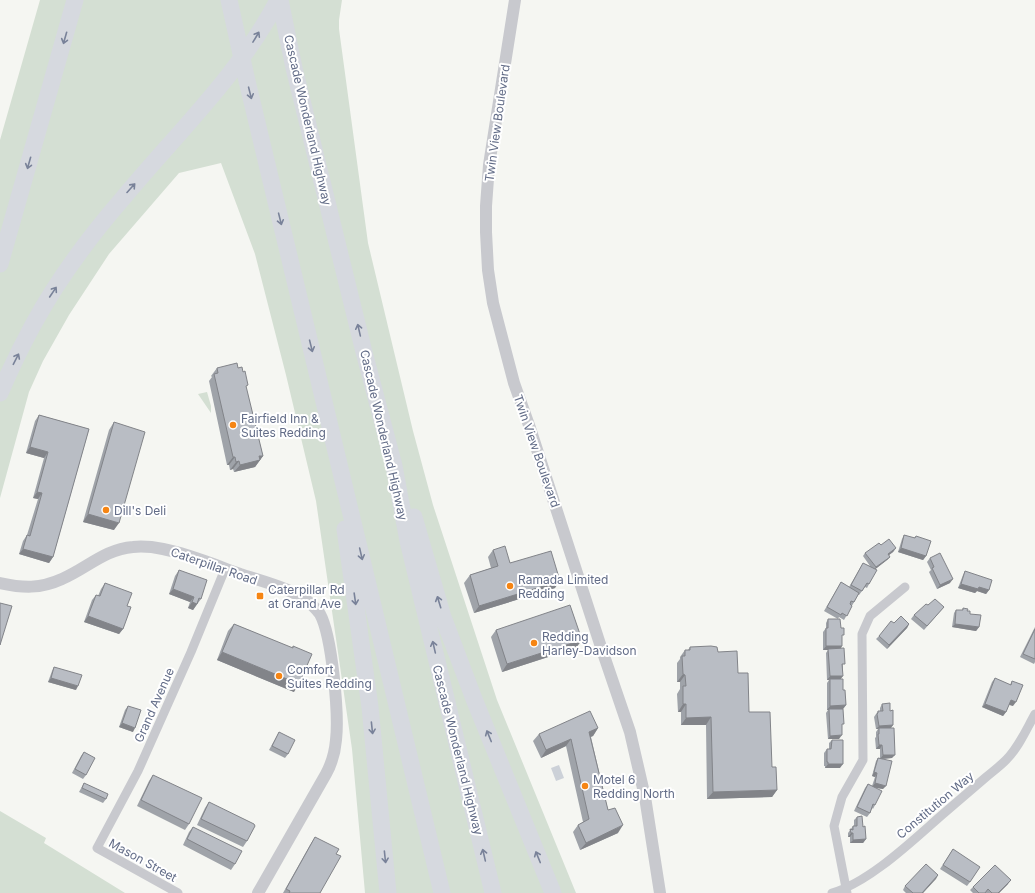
<svg xmlns="http://www.w3.org/2000/svg" width="1035" height="893" viewBox="0 0 1035 893" font-family="Inter,sans-serif">
<style>
.green{fill:#d4dfd3}
.water{fill:#ccd1d8}
.lines{fill:none;stroke-linecap:round;stroke-linejoin:round}
.minor{stroke:#c8c9ce;stroke-width:9}
.tertiary{stroke:#c8c9ce;stroke-width:12}
.motorway{stroke:#d6d9df;stroke-width:17}
.wall{fill:#9fa3a9}
.shaded-wall{fill:#828489}
.building{fill:#b9bdc4;stroke:#828489}
.oneway{stroke:#798299}
.poi-dot{fill:#f68513;stroke:#fff;stroke-width:1.5}
.labels{text-anchor:middle;dominant-baseline:central;stroke-width:4;stroke-linejoin:round;paint-order:stroke}
.street-label{font-size:12px;fill:#626c87;stroke:#fff}
.poi-label{font-size:12px;fill:#626c87;stroke:#fff;text-anchor:start}
</style>
<rect width="100%" height="100%" fill="#f5f6f2"/>
<path class="green" d="M40,0h302l-3,20v9l29,214 45,188 20,74 64,195 79,193h-211l-13,-144 -36,-248 -30,-126 -31,-121 -34,-91 -42,10 -70,81 -40,61 -26,46 -14,31 -29,106v-358z
M207,392l4,14v7l-13,-19z
M0,811l46,27 -2,5 81,50h-125z"/>
<path class="water" d="M559,765l5,13 -8,3 -5,-13z"/>
<g class="lines">
<path class="minor" d="M178,893l-81,-45 41,-77 53,-119 34,-83
M832,893c38,-11 81,-53 111,-79 14,-12 28,-24 42,-36 7,-6 14,-11 21,-18 13,-13 20,-30 29,-46
M847,893l-13,-67 8,-29 21,-37 -1,-126 8,-18 35,-29"/>
<path class="tertiary" d="M515,0l-26,165 -3,41v26l2,38 5,33 21,80 16,45 70,216 30,88 15,65 15,96
M0,583c23,5 40,6 62,-4 24,-10 43,-30 71,-32 10,-1 20,0 30,2 26,5 52,16 77,25 21,7 58,16 72,31 3,3 6,6 8,9 12,22 19,100 16,126 -1,12 -4,23 -10,34l-68,119"/>
<path class="motorway" d="M229,0l18,81 195,812
M280,0l14,68 70,284 30,114 14,75 85,352
M0,264l75,-264
M0,393c10,-23 21,-46 33,-68 25,-46 57,-89 91,-128 53,-64 115,-122 154,-197
M414,517l29,100 31,82 79,194
M345,529l25,178 18,186"/>
</g>
<path class="wall" d="M217,368h21l8,20 17,68 -8,11 -21,5 -1,-3 -3,1 -1,-5h-2l-18,-84 3,-4 -1,-1z
M39,415l50,14 -36,128 -4,6 -30,-9 4,-13 4,-6 11,-36 -5,-1 11,-40 -18,-5 9,-32z
M114,422v108l-31,-8 26,-92z
M904,535l10,3 2,-2 10,20 -3,4 -25,-8 4,-13z
M881,545l15,3 -3,4 -4,3 1,2 -3,3 -12,9 -6,15 -2,4 -2,-1 -6,8h-1l-14,25 -5,-3 -1,2 -14,-8 17,-29 8,5 14,-24 7,3 -7,-10 2,-3z
M493,550l17,13 45,25 -81,25 -10,-30 6,-8 21,-7 -3,-11z
M930,558l20,25 -13,6 -8,-17 2,-2 -4,-8z
M179,570l22,29 -8,11 -5,-2 2,-6 -21,-8 6,-18z
M965,571l24,19 -3,4 -9,-3 -2,2 -17,-5 5,-13z
M105,583l22,23 -4,23 -4,5 -35,-12 8,-22 4,-5 2,1 3,-7z
M928,605l16,2 -20,23 -13,-11 3,-4z
M963,608l4,3 12,16 -3,4 -24,-4 2,-14 2,-3h6z
M828,619l13,9 1,9 -1,11 2,19 -2,12 5,26 -3,4 -1,17 -3,13h-11l-2,-26 2,-3h-1v-27l2,-3h-2l-1,-27 2,-3h-5v-18l3,-4v-5z
M894,623l15,1 -2,4 -20,21 -11,-10 3,-3z
M234,624l58,24 1,-2 1,46 -77,-32 11,-29z
M1035,627v35l-1,2 -14,-7z
M496,630l80,18 -74,24 -11,-35z
M690,647l28,5 20,21 11,39 23,55 5,23 -5,7 -65,2 -1,-74h-25v-13h-3l-1,-18 3,-5v-7h-3v-19l3,-4v-2l5,-7h3z
M54,667l22,23 -28,-8 4,-11z
M995,678l15,7 2,-4 1,25 -4,-1 -3,7 -3,4 -21,-9 10,-25z
M882,704l8,7 3,14 -2,3 1,30 -10,1 1,30 -7,-1 -1,17 -2,4 -1,-1 -2,5 -3,4 -13,-6 11,-23 3,-4 4,2 3,-9 -3,-1 4,-15 2,-3h2v-9h-4l-1,-11 1,-1v-5l2,-3h-2l-2,-12 4,-6h2v-3z
M128,706l5,26 -14,-5 6,-17z
M598,728l-5,8 -2,1 17,73 10,23 -38,17 -7,-18 5,-7 5,-3 -17,-76 -25,12 -8,-17 6,-7z
M279,732l9,22 -3,4 -16,-8z
M832,740l8,28h-15v-2h-1v-13l3,-4h2v-6z
M84,752l2,23 -3,4 -11,-6 9,-17z
M153,775l36,49 -4,6 -48,-24 12,-25z
M84,783l22,16 -3,4 -24,-11z
M209,802l38,39 -4,6 -46,-22 8,-17z
M857,817l6,10 3,12 -3,4h-13v-6h-2v-4l5,-7h1v-6z
M193,827l42,37 -4,6 -48,-25 6,-13z
M315,837l21,17 -16,39h-37l27,-48z
M953,849l17,33 -3,4 -27,-17z
M938,875l-15,18h-17l-3,-3 2,-4z
M1008,884l-9,9h-26l-3,-3 3,-3z"/>
<path class="shaded-wall" d="M30,447l18,5 -4,6 -18,-5z
M259,456h4l-8,11 -21,5 6,-7z
M233,457h2l-6,8h-2z
M239,461l-6,8 -3,1 6,-8z
M37,492l5,1 -4,6 -5,-1z
M88,514l31,9 -5,7 -31,-8z
M896,548l-3,4 -8,6 3,-4z
M901,548l25,8 -3,4 -25,-8z
M23,549l30,8 -4,6 -30,-9z
M890,557l-3,3 -14,11 3,-4z
M953,579l-3,4 -13,6 3,-4z
M560,581l-5,7 -81,25 5,-7z
M961,584l18,3 10,3 -3,4 -9,-3 -2,2 -17,-5z
M173,589l21,8 -4,5 -21,-8z
M192,602l5,2 -4,6 -5,-2z
M88,616l35,13 -4,5 -35,-12z
M909,624l-2,4 -20,21 2,-4z
M955,624l24,3 -3,4 -24,-4z
M582,640l-6,8 -74,24 5,-8z
M826,646h16l-2,4 -12,-1v1h-5z
M222,652l77,32 -5,8 -77,-32z
M683,674l2,1 -5,7h-3z
M830,676h13l-3,4 -10,-1 -1,1h-2z
M51,678l27,8 -2,4 -28,-8z
M1011,700l5,2 -3,4 -5,-2z
M683,704h3l-5,8h-3z
M985,704l21,8 -3,4 -21,-9z
M846,705l-3,4 -16,1 3,-4z
M711,717l-5,8h-25l5,-7z
M122,723l13,5 -2,4 -14,-5z
M893,725l-3,4 -11,-1 -1,1h-2l3,-3z
M598,728l-5,8 -9,3 5,-7z
M842,735l-3,4h-11l2,-3z
M571,739l-5,7 -25,12 5,-8z
M879,745h3l-2,4h-4z
M883,755h12l-3,3 -12,1z
M828,764h15l-3,4h-15z
M874,772l3,1 -2,4 -3,-1z
M875,783l11,3 -3,3 -11,-2z
M777,790l-5,7 -65,2 6,-7z
M623,825l-5,8 -38,17 6,-7z
M851,833h2l-3,4h-2z
M866,839l-3,4h-13l3,-3z
M938,875l-2,4 -13,14h-1z
M1011,880l-3,4 -9,9h-1z"/>
<path class="building" d="M237,363l1,5 4,-1 1,5 2,-1 3,14 -2,1 17,70h-4l1,4 -20,5 -1,-4 -3,1 -1,-5h-2l-19,-83 4,-1 -1,-5z
M39,415l50,14 -36,128 -30,-8 4,-14 3,1 12,-43 -5,-1 11,-40 -18,-5z
M114,422l31,10 -26,91 -31,-9z
M904,535l11,3 1,-2 15,5 -5,15 -25,-8z
M889,539l7,9 -8,6 2,3 -14,10 -11,-14 14,-10 2,2z
M505,546l5,17 41,-12 9,30 -81,25 -9,-31 28,-9 -5,-16z
M940,553l13,26 -13,6 -8,-17 2,-1 -4,-9z
M863,563l14,7 -8,14 -2,-1 -5,8 -11,-6z
M179,570l28,10 -6,19 -2,-1 -2,6 -5,-2 2,-5 -21,-8z
M965,571l27,9 -3,10 -10,-3 -1,2 -17,-5z
M841,582l18,11 -5,9 -3,-1 -1,3 2,2 -5,10 -5,-3 -1,2 -14,-8z
M105,583l27,10 -5,13 4,1 -8,22 -35,-13 8,-21 4,1z
M935,599l9,8 -17,19 -13,-11 12,-11 2,1z
M0,603l12,3 -12,39z
M570,605l12,35 -75,24 -11,-34z
M963,608l5,1 -1,2h3v3l11,1 -2,12 -24,-3 1,-14h7z
M901,616l8,8 -20,21 -10,-9 12,-15 3,2z
M828,619h12l1,9h3v7h-2v11h-16v-18h2z
M234,624l59,24v-2l19,8 -13,30 -77,-32z
M1035,629v30l-12,-5z
M711,646l6,1 1,5 19,-1 1,22h10l1,39h21l2,55h4l1,23 -64,2 -2,-75 -25,1v-14h-3v-18h3l-1,-11 -2,-1 -1,-18h3v-6h5v-3z
M844,648l1,16h-3l1,12h-13l-2,-27z
M54,667l28,8 -4,11 -27,-8z
M995,678l16,7 1,-4 11,4 -7,17 -5,-2 -5,12 -21,-8z
M830,679h13v11h2l1,15 -16,1z
M890,703v8l3,-1v15l-14,1 -2,-12 1,-1v-2h5l-1,-7z
M128,706l13,4 -6,18 -13,-5z
M829,709h14l1,15h-2v11l-12,1z
M590,711l8,17 -9,4 19,78 7,-2 8,17 -37,18 -8,-18 11,-6 -18,-80 -25,11 -7,-16z
M879,728h15l1,27h-12l-1,-10h-3l-1,-11h1z
M279,732l16,8 -7,14 -16,-8z
M832,740h11v24h-15v-2h-1v-13h4z
M84,752l11,6 -9,17 -11,-6z
M878,758l14,3 -6,25 -11,-3 2,-10 -3,-1z
M153,775l49,23 -13,26 -48,-24z
M84,783l24,11 -2,5 -24,-11z
M868,784l14,7 -7,14 -2,-1 -3,9 -13,-6z
M209,802l45,22 1,2 -8,15 -46,-22z
M862,816l1,11 2,-1 1,13 -13,1v-7h-2l-1,-4 3,1v-4h4v-9z
M193,827l49,24 -7,13 -48,-25z
M315,837l24,12 -3,5 5,2 -21,37h-31l1,-2 -4,-2z
M953,849l27,18 -10,15 -27,-17z
M926,864l12,11 -16,18h-9l-8,-7z
M995,865l16,15 -13,13h-6l-4,-4 -3,4h-6l-6,-6z"/>
<defs><path id="oneway-shaft" d="M-6 0H5M1.5-3L5.5 0L1.5 3" fill="none" stroke-width="1.6" stroke-linecap="round" stroke-linejoin="round"/></defs>
<g class="oneway">
<use href="#oneway-shaft" transform="translate(256 37) rotate(-59)"/>
<use href="#oneway-shaft" transform="translate(65 38) rotate(106)"/>
<use href="#oneway-shaft" transform="translate(250 93) rotate(76)"/>
<use href="#oneway-shaft" transform="translate(29 163) rotate(106)"/>
<use href="#oneway-shaft" transform="translate(131 188) rotate(-48)"/>
<use href="#oneway-shaft" transform="translate(280 219) rotate(76)"/>
<use href="#oneway-shaft" transform="translate(53 292) rotate(-56)"/>
<use href="#oneway-shaft" transform="translate(359 330) rotate(-103)"/>
<use href="#oneway-shaft" transform="translate(311 346) rotate(76)"/>
<use href="#oneway-shaft" transform="translate(16 359) rotate(-63)"/>
<use href="#oneway-shaft" transform="translate(361 554) rotate(77)"/>
<use href="#oneway-shaft" transform="translate(355 599) rotate(82)"/>
<use href="#oneway-shaft" transform="translate(439 602) rotate(-107)"/>
<use href="#oneway-shaft" transform="translate(434 647) rotate(-103)"/>
<use href="#oneway-shaft" transform="translate(372 728) rotate(84)"/>
<use href="#oneway-shaft" transform="translate(489 736) rotate(-112)"/>
<use href="#oneway-shaft" transform="translate(484 855) rotate(-103)"/>
<use href="#oneway-shaft" transform="translate(385 857) rotate(84)"/>
<use href="#oneway-shaft" transform="translate(538 857) rotate(-112)"/>
</g>
<g class="poi-dot">
<circle cx="233" cy="425" r="4"/>
<circle cx="106" cy="510" r="4"/>
<circle cx="510" cy="586" r="4"/>
<rect x="256" y="592" width="8" height="8" rx="2"/>
<circle cx="534" cy="643" r="4"/>
<circle cx="279" cy="676" r="4"/>
<circle cx="585" cy="786" r="4"/>
</g>
<g class="labels">
<g class="street-label">
<text transform="translate(308 120) rotate(77)">Cascade Wonderland Highway</text>
<text transform="translate(497 123) rotate(-82)">Twin View Boulevard</text>
<text transform="translate(384 435) rotate(77)">Cascade Wonderland Highway</text>
<text transform="translate(537 451) rotate(71)">Twin View Boulevard</text>
<text transform="translate(214 566) rotate(19)">Caterpillar Road</text>
<text transform="translate(154 705) rotate(-66)">Grand Avenue</text>
<text transform="translate(458 750) rotate(76)">Cascade Wonderland Highway</text>
<text transform="translate(935 805) rotate(-40)">Constitution Way</text>
<text transform="translate(143 860) rotate(29)">Mason Street</text>
</g>
<g class="poi-label">
<text x="241" y="418">Fairfield Inn &amp;<tspan x="241" dy="14">Suites Redding</tspan></text>
<text x="114" y="510">Dill's Deli</text>
<text x="518" y="579">Ramada Limited<tspan x="518" dy="14">Redding</tspan></text>
<text x="268" y="589">Caterpillar Rd<tspan x="268" dy="14">at Grand Ave</tspan></text>
<text x="542" y="636">Redding<tspan x="542" dy="14">Harley-Davidson</tspan></text>
<text x="287" y="669">Comfort<tspan x="287" dy="14">Suites Redding</tspan></text>
<text x="593" y="779">Motel 6<tspan x="593" dy="14">Redding North</tspan></text>
</g>
</g>
</svg>
